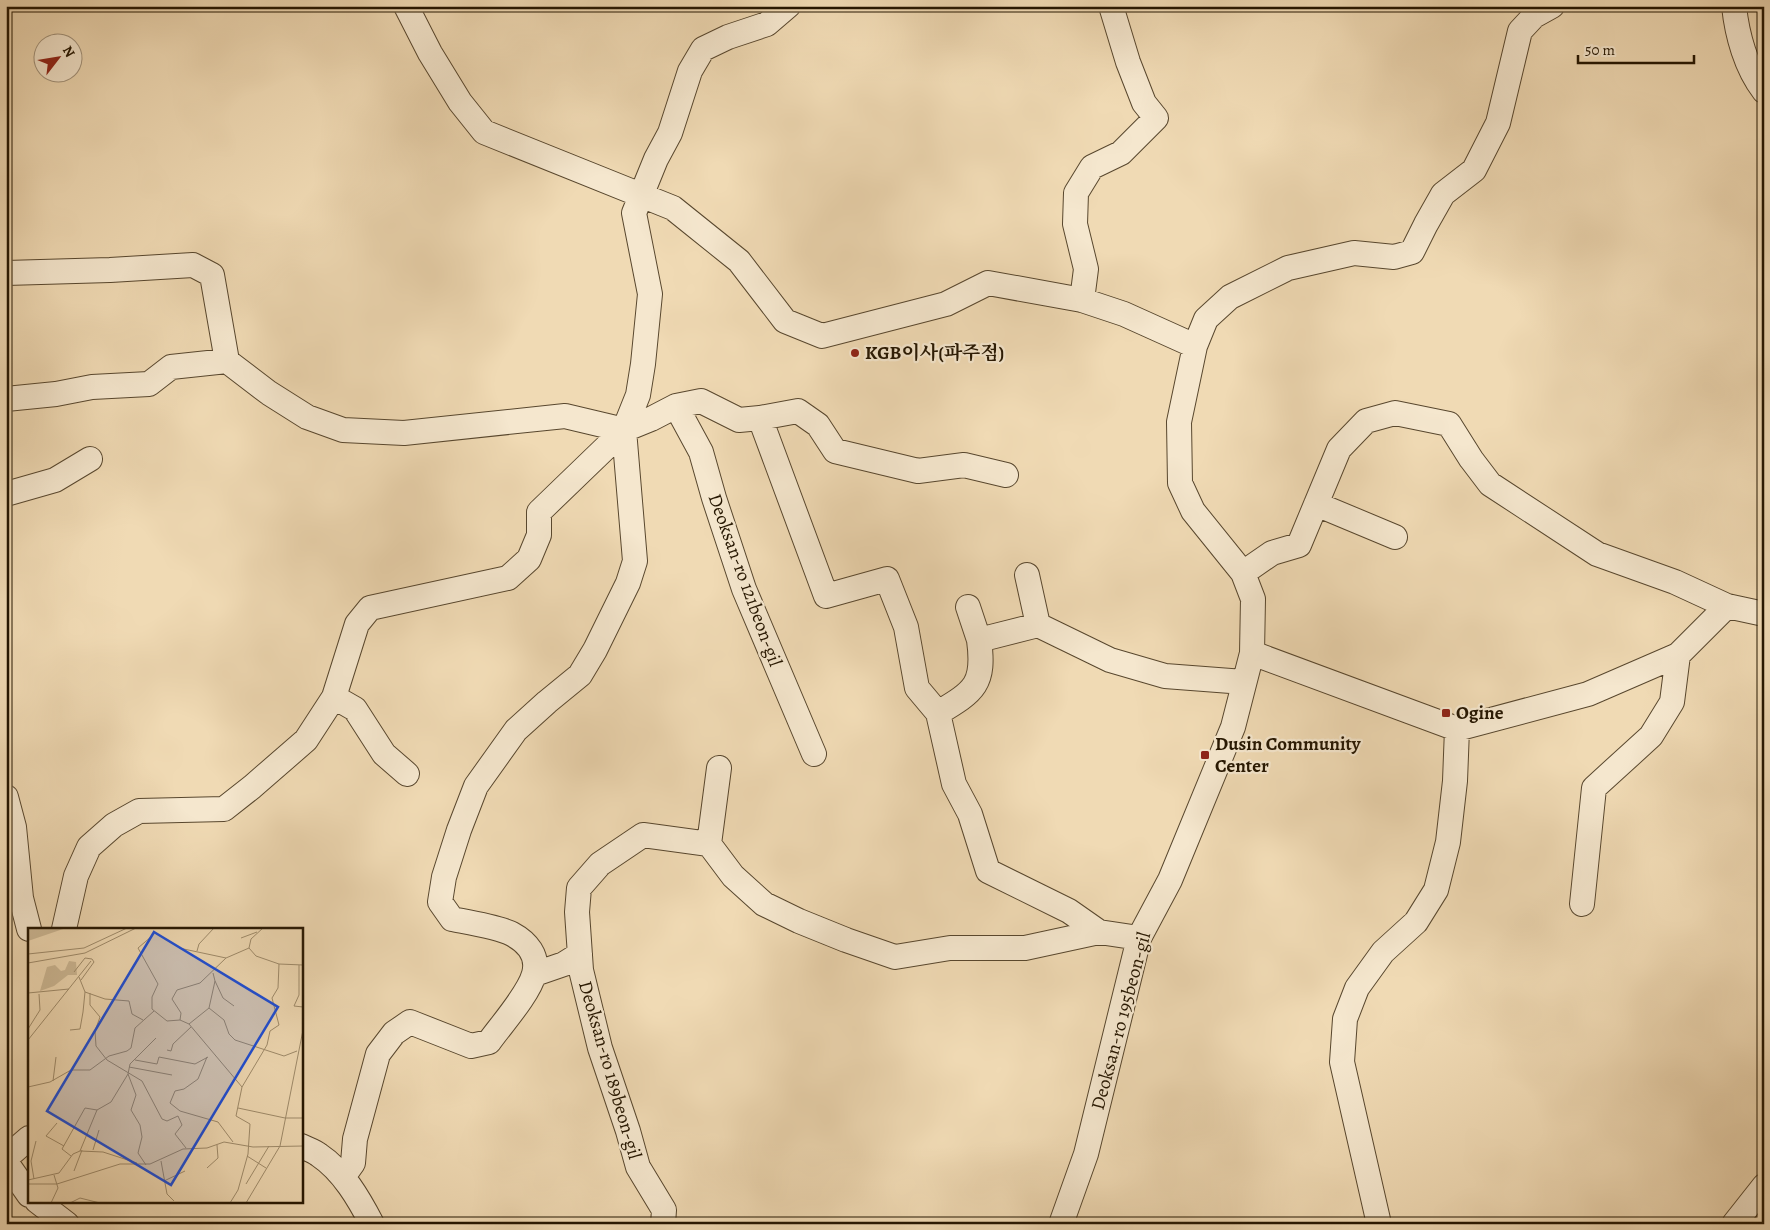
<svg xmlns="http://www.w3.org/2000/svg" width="1770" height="1230" viewBox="0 0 1770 1230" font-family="Alegreya,'Noto Serif KR',serif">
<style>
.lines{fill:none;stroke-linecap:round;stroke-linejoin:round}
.minor-casing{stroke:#58472e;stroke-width:26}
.minor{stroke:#f5e7ce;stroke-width:24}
.poi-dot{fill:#8f2418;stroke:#f5e7ce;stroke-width:2}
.labels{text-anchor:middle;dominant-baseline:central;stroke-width:4.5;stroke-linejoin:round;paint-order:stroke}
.poi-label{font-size:19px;font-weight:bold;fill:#251601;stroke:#f5e7ce;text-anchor:start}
.street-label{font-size:19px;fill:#251601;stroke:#f5e7ce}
.inset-road{fill:none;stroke:#9f8c6c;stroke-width:1}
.view{fill:#1d4ed8;fill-opacity:0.15;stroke:#1d4ed8;stroke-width:2.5}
.inset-edge{fill:none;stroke:#251601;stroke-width:2.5}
</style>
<rect width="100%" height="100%" fill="#f0dab4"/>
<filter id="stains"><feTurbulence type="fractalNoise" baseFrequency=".004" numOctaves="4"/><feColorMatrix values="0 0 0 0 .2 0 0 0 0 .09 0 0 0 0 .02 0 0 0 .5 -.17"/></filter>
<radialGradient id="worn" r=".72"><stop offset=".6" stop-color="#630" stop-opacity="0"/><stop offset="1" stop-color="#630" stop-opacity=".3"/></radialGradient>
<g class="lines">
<g class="minor-casing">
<path id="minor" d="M406,6l24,47 30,49 24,30 189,76 66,53 46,60 37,15 124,-32 42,-21 94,17 42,14 71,32
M1734,6c3,29 12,62 30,85
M6,273l104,-3 83,-5 19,10 15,86
M1082,300l4,-31 -11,-45 1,-31 16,-26 29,-14 35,-35 -12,-15 -16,-41 -17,-56
M6,399l50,-5 36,-7 57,-3 22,-17 56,-6 42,32 38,24 36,13 61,3 161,-17 59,14 27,-11 25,-13 25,-5 38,19 21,-2 38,-7 20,14 17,26 83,20 46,-6 42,10
M676,406l25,46 13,46 30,91 70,165
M760,418l66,178 61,-17 19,48 11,61 21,25 16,71 16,30 18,57 81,40 30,21 40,6
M6,494l49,-14 35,-21
M1316,504l79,33
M1243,573l29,-20 27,-8 40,-96 27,-28 29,-8 54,11 22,35 19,25 107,70 78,28 52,24 37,8
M1027,575l11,50
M968,607l11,33 59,-15 72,35 55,16 79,6
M1252,653l205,76 131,-35 90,-39 49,-49
M334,697l21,12 29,45 23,20
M938,713c37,-22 47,-29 41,-73
M6,797l8,30 7,71 8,31
M709,844l10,-76
M1582,904l12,-116 57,-52 21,-34 6,-47
M64,929l12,-53 13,-29 25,-22 25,-14 85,-2 28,-22 54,-47 28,-43 23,-73 13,-16 138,-30 21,-19 10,-24v-23l85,-82 14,-35 5,-31 7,-70 -16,-81 22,-54 14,-26 20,-62 13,-22 25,-12 39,-13 21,-18
M535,974l29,-10 16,-10
M301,1146c6,3 13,5 18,9 24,16 40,44 53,69
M6,1158l23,-20
M6,1162l23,33
M343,1177l10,-14 2,-24 23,-85 16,-21 16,-11 61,24 18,-4c12,-17 40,-48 45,-68 5,-18 -7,-32 -22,-40 -13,-7 -45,-12 -60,-15l-12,-17 4,-25 15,-47 17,-44 40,-56 31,-28 33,-27 15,-25 33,-67 7,-22 -11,-131
M37,1201l30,23
M663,1224l1,-14 -26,-43 -10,-36 -28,-83 -19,-78 -4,-58 2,-24 21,-24 43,-29 66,9 24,32 31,28 35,17 47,19 49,17 55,-9h75l74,-16
M1061,1224l25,-70 53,-216 31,-58 63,-153 19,-74 1,-54 -10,-26 -50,-62 -13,-28 -1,-61 16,-76 11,-27 24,-22 58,-29 66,-15 40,4 18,-5 14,-28 17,-30 31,-24 24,-47 22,-92 14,-15 18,-10
M1379,1224l-37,-162 3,-43 12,-31 26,-36 33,-30 20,-32 12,-48 7,-61 2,-52
M1734,1224l30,-38"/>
</g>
<use href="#minor" class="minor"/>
</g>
<g class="poi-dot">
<circle cx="855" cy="353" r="5"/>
<rect x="1441" y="708" width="10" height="10" rx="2.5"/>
<rect x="1200" y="750" width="10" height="10" rx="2.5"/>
</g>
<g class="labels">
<g class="poi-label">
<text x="865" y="353">KGB이사(파주점)</text>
<text x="1456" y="713">Ogine</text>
<text x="1215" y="744">Dusin Community<tspan x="1215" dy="22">Center</tspan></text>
</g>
<g class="street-label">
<text transform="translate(745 580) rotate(70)">Deoksan-ro 121beon-gil</text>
<text transform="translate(1121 1021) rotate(-75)">Deoksan-ro 195beon-gil</text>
<text transform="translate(610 1070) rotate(74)">Deoksan-ro 189beon-gil</text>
</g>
</g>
<g transform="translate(28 928)">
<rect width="275" height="275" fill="#f0dab4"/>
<path d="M0,0h38l-38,13zM41,33l7,1 1,13h-9l-14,11 -14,5 7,-24 8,-2 6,6 4,-1z" fill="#cdb996"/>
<path class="inset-road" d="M124,8l-14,12 20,36 -6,13v12l15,12 13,-1 9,4 53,63M213,10l16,-6M151,20l47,10M221,20l7,8 23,8 24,1M221,20l2,-9 12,-11M169,23l2,-7 15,-16M0,26l56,-6 43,-20M0,35l57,-10 51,-25M271,37v30l-5,11 9,1M46,44l11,-14 7,1 2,3 -13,18M187,53l8,17 11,8M57,64l20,7 24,2 3,13 11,6M0,65l41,-4M62,65v12l10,12 -5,14 1,15 11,14 35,21 20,38 5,2 11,-5 4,9 -7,9 11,14M181,80l15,12 5,14 6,6 49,16 13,-5M152,92l1,-7 -9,-14 5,-9 23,-7 26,-25 23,-10M161,96l20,-16 6,-27 -2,-8M0,101l12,-19 -1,-16M42,102l10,-1 3,-17 2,-20 -6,-15M0,112l63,-79M139,122l4,1 2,-7 18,-17M179,129l-9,22 -14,10 -9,2 -5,12 10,8 38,11 15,20M107,132l22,4 2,-7 36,7 13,-7M101,139l43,8M100,146l8,21 -5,15 9,15 2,12 -4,16 8,12M25,153l3,-24M0,159l22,-5 21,-12h19l19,-14 18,-5 4,-3 4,-20 19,-17M210,180l47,10h18M29,195l-11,13 18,10M65,222l6,-20M52,223l17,-41 14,-8 17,-28 2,-10 26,-26M43,228l-9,-7 23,-41 12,2M219,228l19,12M133,233l6,33 7,7M179,240l11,-10 -1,-13M46,243l8,-21M6,251l-3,-18 5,-20M0,252l31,-7 14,-19 7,-3 23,1 34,11M136,253l21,-10M0,256h29l63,-20h30l33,-15 24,-1 17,-6 29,5 50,-1M218,256l23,-38M23,275l7,-15 -4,-13M42,275l10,-5 20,5M140,275h19M202,275l8,-13 10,-36 2,-30 -14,-8 6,-29 25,-42 3,-14 9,-6 -7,-27 6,-10 1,-24M218,275l34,-57 23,-116"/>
<path class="view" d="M126,4l124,75 -107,178 -124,-74z"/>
<rect width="275" height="275" class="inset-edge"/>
</g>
<rect width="1770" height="1230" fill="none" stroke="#f0dab4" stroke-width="25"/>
<rect x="8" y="8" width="1755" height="1215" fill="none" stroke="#251601" stroke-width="2.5"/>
<rect x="12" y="12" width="1745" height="1205" fill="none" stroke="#251601"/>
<g transform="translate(58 58) rotate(59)"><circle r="24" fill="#f5e7ce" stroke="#a2937c"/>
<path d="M0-4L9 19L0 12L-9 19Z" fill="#8f2418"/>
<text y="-8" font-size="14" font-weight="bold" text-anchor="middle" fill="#251601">N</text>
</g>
<path d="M1578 55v8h116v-8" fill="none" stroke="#251601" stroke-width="2.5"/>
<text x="1585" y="55" font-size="15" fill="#251601" stroke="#f5e7ce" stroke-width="4" paint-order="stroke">50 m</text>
<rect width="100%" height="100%" filter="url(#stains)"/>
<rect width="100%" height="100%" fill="url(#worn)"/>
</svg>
